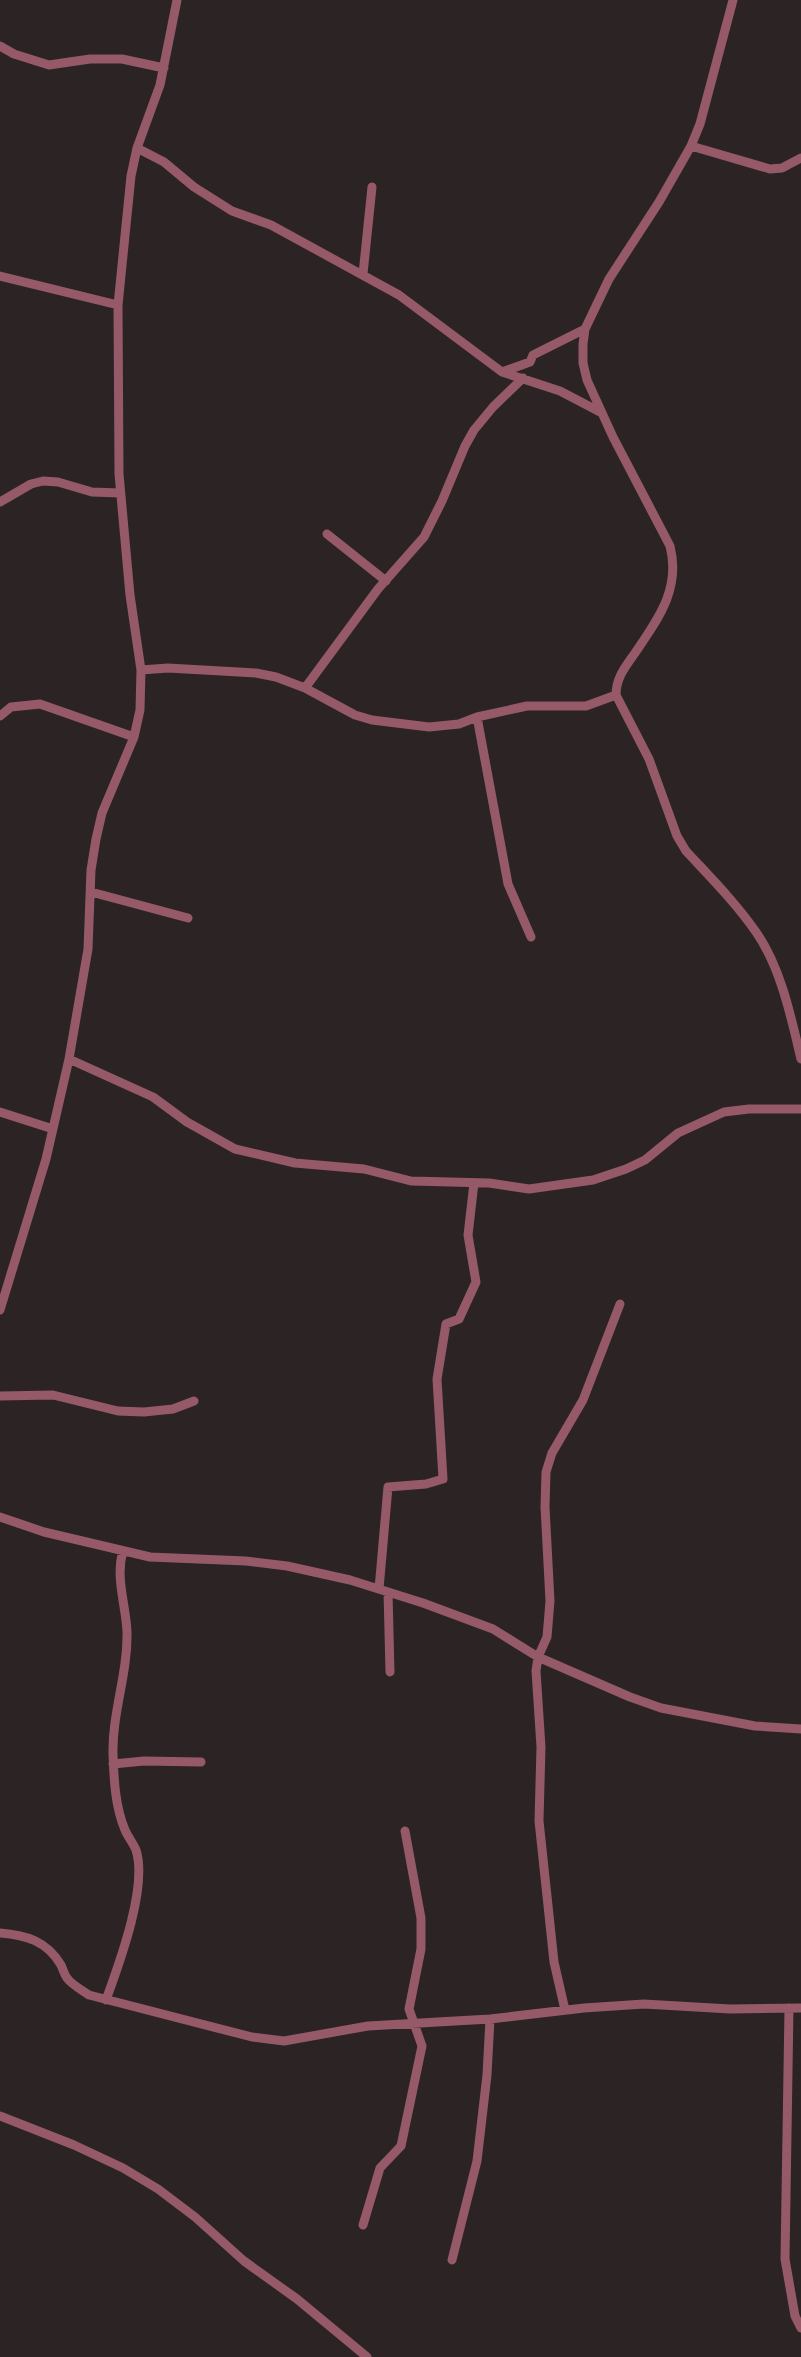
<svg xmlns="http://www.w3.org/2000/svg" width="801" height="2357" viewBox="0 0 801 2357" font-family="Montserrat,sans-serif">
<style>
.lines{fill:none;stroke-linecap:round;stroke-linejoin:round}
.street{stroke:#955967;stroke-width:9}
</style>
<rect width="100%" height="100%" fill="#2b2324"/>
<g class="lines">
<path class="street" d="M733,0l-33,124 -9,22 -32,56 -50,77 -24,50 -2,15v19l4,17 26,57 57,109c11,43 -12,73 -35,107 -10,14 -19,25 -19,42l33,64 28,77 9,15c24,26 50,52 70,81 25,36 35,85 45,127
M0,46l14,8 35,11 41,-6h32l42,9
M691,146l79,23 12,-1 19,-10
M137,148l27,14 30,25 38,24 39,14 128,70 103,77 58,19 42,22
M363,274l9,-87
M0,276l118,29
M502,372l28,-10 3,-7 52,-26
M0,502l31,-18 12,-3 15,1 34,10 28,1
M327,534l59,47
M141,670l27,-2 88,5 20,4 29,11 50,27 17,5 57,7 30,-3 18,-7 50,-11h59l30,-11
M305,688l73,-99 46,-52 18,-36 23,-55 9,-16 19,-23 30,-29
M0,716l11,-9 29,-3 94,33
M477,717l31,167 23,53
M91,892l97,26
M69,1059l84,38 34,25 48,27 60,14 69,6 47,12 78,2 40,6 64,-9 33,-11 19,-9 33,-27 46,-21 25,-3h52
M0,1112l53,17
M0,1310l46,-151 23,-100 19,-110 3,-79 5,-31 6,-26 32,-76 6,-27 1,-40 -11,-75 -11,-121 -1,-169 13,-129 6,-28 23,-63 17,-85
M0,1396l53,-1 65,16 26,1 29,-3 21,-8
M0,1517l44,15 106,25 96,4 41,5 63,14 73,23 70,26 45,28 92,40 31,11 94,18 46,3
M379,1589l9,-102 38,-3 17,-5 -6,-100 9,-55 13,-5 17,-37 -8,-47 6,-52
M388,1592l2,80
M113,1764l31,-3 57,1
M0,1933c26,2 47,8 61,32 2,4 3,9 6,13 5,7 15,12 22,17l163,42 32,4 84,-15 122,-7 94,-11 60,-4 86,5 71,-1
M106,2000c13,-36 42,-113 30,-150 -3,-7 -8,-13 -11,-20 -10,-24 -11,-50 -12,-76 -1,-41 15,-81 14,-122 -1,-27 -12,-54 -4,-81
M789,2008l-4,251 10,57 6,12
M565,2010l-11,-48 -15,-141 2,-74 -5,-76 2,-14 9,-20 3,-36 -5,-94 1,-35 6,-19 31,-53 37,-96
M0,2116l74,29 49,23 35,21 37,28 49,44 53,38 70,58
M363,2225l17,-57 21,-22 21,-100 -13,-37 12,-60v-31l-16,-87
M452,2260l25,-99 10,-86 3,-56"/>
</g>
</svg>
